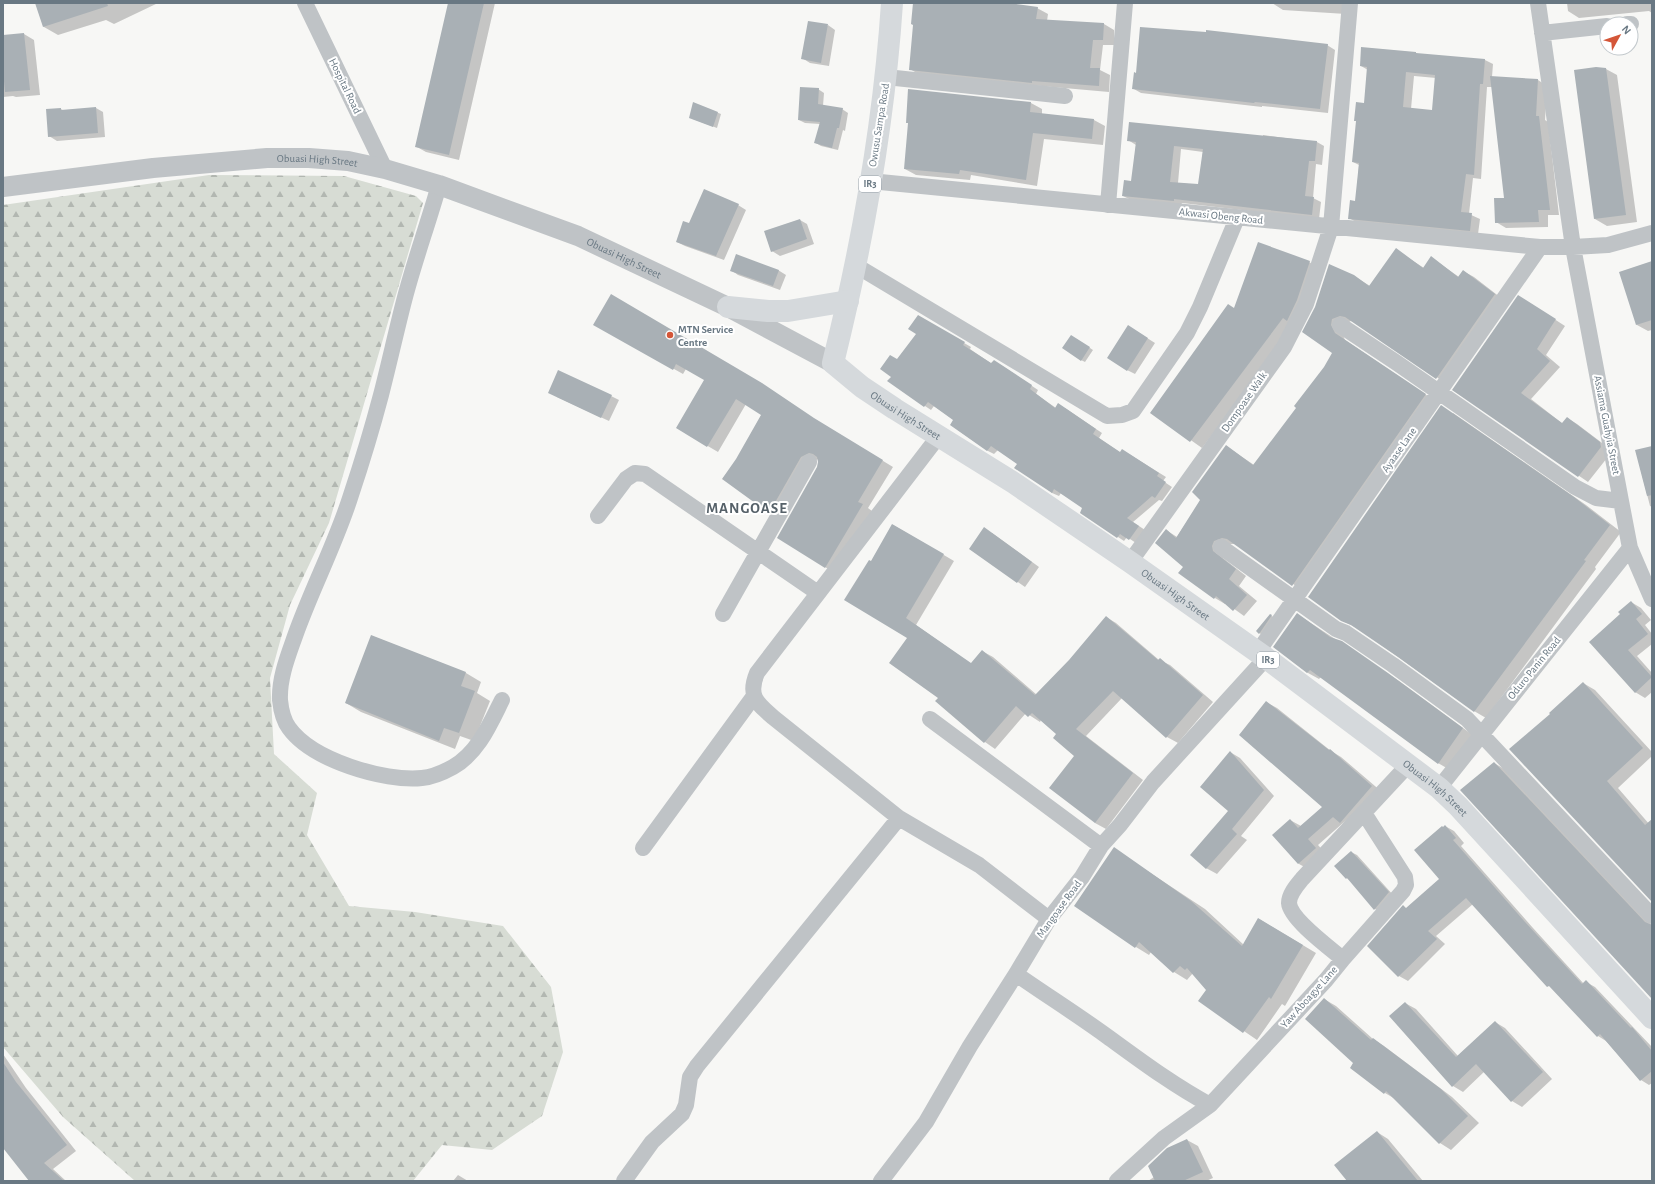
<svg xmlns="http://www.w3.org/2000/svg" width="1655" height="1184" viewBox="0 0 1655 1184" font-family="'Alegreya Sans',sans-serif">
<style>
.forest{fill:url(#forest-firs)}
.shadow{fill:#0003;fill-rule:evenodd}
.building{fill:#a9b0b5;fill-rule:evenodd}
.lines{fill:none;stroke-linecap:round;stroke-linejoin:round}
.minor{stroke:#bfc3c6;stroke-width:16}
.tertiary{stroke:#bfc3c6;stroke-width:20}
.primary{stroke:#d5d9dc;stroke-width:22}
.poi-dot{fill:#d45638;stroke:#fff;stroke-width:1.5}
.labels{text-anchor:middle;dominant-baseline:central;stroke-width:4;stroke-linejoin:round;paint-order:stroke}
.shield{fill:#fff;stroke:#96a0a8;stroke-width:1}
.shield-label{font-size:10px;font-weight:bold;fill:#697883}
.street-label{font-size:11px;fill:#697883;stroke:#fff}
.poi-label{font-size:11px;font-weight:bold;fill:#697883;stroke:#fff;text-anchor:start}
.district-label{font-size:15px;font-weight:bold;letter-spacing:1px;fill:#566169;stroke:#fff}
</style>
<defs>
<pattern id="forest-firs" width="22" height="20" patternUnits="userSpaceOnUse"><rect width="22" height="20" fill="#d7dcd4"/><path d="M5 1l3.5 6h-7zM16 11l3.5 6h-7z" fill="#b2b7b1"/></pattern>
</defs>
<rect width="100%" height="100%" fill="#f7f7f5"/>
<path class="forest" d="M209,175l135,1 72,20 7,7 -94,320 -39,82 -20,73 4,76 43,39 -10,42 42,71 66,6 88,14 48,61 12,65 -21,64 -50,34 -50,-5 -29,36h-278l-72,-64 -60,-70v-842z"/>
<path class="shadow" d="M36,3h122l-44,21 -8,-4 -48,15 -14,-8z
M449,3h46l-36,157 -33,-8 -9,-5z
M914,3h90l33,5 11,6 -1,7 57,3 10,6v15h-11l-3,25 10,5 -1,17 -189,-17 -10,-6 4,-44z
M1272,3h75l-1,11 -63,-4z
M1567,3h85v10l-3,-2 -70,7 -11,-7z
M828,25l7,5 -6,36 -19,-3 -8,-5z
M24,34l10,6 6,55 -24,2 -3,-1 -10,1v-61z
M1327,45l8,5 -7,63 -66,-7v1l-121,-14 -7,-4z
M1362,48l54,5 3,2 66,5 8,4 -1,13 46,3 9,6 -2,34 3,2 11,93h-11v12l-42,1 -10,-6 9,-23 -12,-112h-6l-6,92 -8,-1 -4,36 11,5 -2,15 -122,-12 -7,-4 7,-16 3,-37 -6,-3 12,-58 3,-34 -7,-4zM1414,76l22,2 -3,33 -22,-2z
M1606,69l11,6 20,147 -30,4 -12,-7z
M818,89l6,4 -1,13 19,3 6,4 -3,18 -2,-1 -5,20 -17,-4 -5,-3 4,-19 -15,-1 -6,-3z
M693,103l28,11 -4,14 -24,-9z
M1031,103l11,6v5l52,6 11,6 -2,19 -59,-6 -7,47 -66,-11 -1,5 -54,-5 -11,-6z
M96,108l7,4 2,25 -48,4 -8,-5 12,-27 3,2z
M1263,135l54,7 7,4 -2,19 -6,-1 -3,34 8,4 -2,17 -137,-16 -1,2 -50,-5 -8,-4 9,-14 4,-37 -8,-5 135,-3zM1181,149l22,3 -4,33 -21,-2z
M738,205l8,5 -22,50 -39,-14 -8,-4 12,-17z
M800,220l7,4 7,20 -34,12 -8,-5z
M1396,250l28,18 8,-10 27,19 4,-6 11,6 31,24 -58,83 -93,-62 -3,-1 -8,4 -2,6 4,9 90,61 -132,190 -67,-47h-8l-6,9 1,5 23,18 -7,10 18,15 -13,15 -18,-13 -1,1 -10,-6 -35,-25 4,-7 -18,-36 11,7 24,-37 25,-54 28,19 44,-58 36,-54 -30,-21 50,-56 16,10z
M1309,262l12,7 -12,38 -107,141 -51,-36z
M1652,262v68l-4,1 -11,-6z
M731,270h47l8,5 -6,15 -42,-15z
M1528,302l37,24 -19,29 14,12 -29,32 32,25 4,-6 10,6 33,25 1,4 -23,29 -135,-92z
M918,316l53,31 -1,2 22,15 9,1 37,25 -2,4 20,14h9l37,25 -3,5 22,15 8,1 37,23 -3,4 9,6 -10,14 -3,-1 -26,22 12,8 -9,13 -9,-6 -3,4 -6,-4 -37,-25 3,-4 -23,-15 -2,3 -7,-3 -34,-29 -20,-14 -4,4 -6,-3 -37,-26 3,-5 -20,-14 -3,4 -6,-4 -33,-30 5,-16 20,-26z
M595,325l229,100 69,42 -25,41 4,3 -37,62 -10,-6 -7,-100 2,-6 -2,-2 -7,4 -31,55 -10,-6 -47,-34 14,-18 25,-46 -16,-10 -28,48 -41,-24 29,-48 -20,-11 -3,5z
M1136,331l19,12 -20,31 -8,-4z
M1075,338l18,12 -8,12 -4,-2z
M611,396l8,4 -10,21 -52,-24z
M1453,413l133,92 35,27 -26,35 1,2 -110,149 -12,-7 -115,-82 -18,-9z
M1652,447v60l-2,-1 -14,-55z
M893,525l61,36 -38,64 55,39 11,-13 11,6 44,38 33,-35 36,-43 10,6 43,37 11,5 43,37 -35,41 -11,-6 -45,-39 -36,38 57,44 -37,49 -11,-6 -20,-67 -18,-22 -16,-14 -1,2 -14,-9 -31,36 -10,-7 -48,-41 2,-3 -68,-136z
M992,533l47,34 -14,20 -55,-38z
M1631,602l10,6 10,12 -6,5 7,9v10l-15,12 15,17v19l-7,6 -10,-6 -14,-77z
M1297,614l102,67 75,55 -24,34 -12,-7 -117,-86 -2,2 -11,-6 -34,-26z
M1270,615l5,3 -12,17 -4,-2z
M372,636l94,37 15,9 -4,11 13,8 -16,40 -14,-5 -5,13 -94,-37 -15,-9z
M1583,683l12,7 57,62v4l-34,32 32,37 2,-2v78l-101,-187z
M1266,702l11,6 54,43 10,6 41,35 -39,31 -25,22 9,10 -17,15 -11,-6 -26,-29 17,-15 11,6 22,-19z
M1230,752l10,6 34,38 -33,40 6,4 -30,34 -11,-6 24,-57z
M1494,763l12,7 146,155v73z
M1445,826l9,5 10,12 -3,3 72,82 51,56 2,-2 9,5 57,60v36l-3,2 -8,-5 -35,-39 -8,-5 -125,-132 -37,32 9,8 -37,37 -9,-5 -30,-30 38,-38 33,-29 3,-51z
M1114,849l91,60 39,36 15,-26 57,34 -31,53 -3,-2 -25,36 -57,-39 7,-11 -14,-17 -6,7 -13,-8 -23,-20 -2,3 -13,-8 -60,-41z
M1351,852l6,3 37,41 -14,16 -5,-3 -24,-28 -4,-3z
M1324,999l12,7 37,33 11,7 68,51 27,26 -28,27 -11,-7 -43,-43 -12,-7 -34,-25 4,-5z
M1405,1003l11,6 42,47 37,-34 10,6 47,51 -30,28 -10,-6 -27,-30 -22,21 -10,-6z
M3,1054l23,34 50,63 -23,18 13,12h-35l-28,-35z
M1377,1132l11,7 35,42h-75z
M1187,1140l11,6 15,32 -7,3h-58l6,-4z
M458,1175l10,6h1h-16z"/>
<path class="building" d="M35,3h72l1,3 -65,21z
M448,3h36l-35,152 -34,-8z
M913,3h96l29,4 -2,12 68,4 -1,17h-10l-3,28h10l-1,18 -67,-5v2l-123,-13 4,-45 -2,-1z
M808,21l20,3 -7,39 -20,-4z
M1140,27l66,5v-2l122,14 -8,65 -65,-7 -1,1 -122,-14 2,-17 2,1z
M24,33l6,57 -25,2 -2,-21v-36z
M1361,47l55,5v1l69,6 -2,25h-3l-6,91 -8,-1 -5,38 11,1 -2,18 -122,-12 2,-19 5,1 4,-38 -7,-1 4,-41h-2l2,-19 8,1 3,-36 -7,-1zM1406,72l29,3 -3,35 -29,-3z
M1596,67l10,1 20,147 -32,4 -20,-149z
M1490,76l48,3 -2,37h3l11,94h-12l1,12 -44,1 -1,-25h10z
M800,87l19,1 -1,16 25,4 -4,20h-2l-5,20 -18,-5 6,-21 -22,-2z
M908,89l123,13 -1,10 64,7 -2,20 -59,-6 -7,47 -66,-10 -1,4 -55,-5 4,-46h-2z
M693,102l25,10 -5,15 -24,-9z
M96,107l2,26 -50,4 -2,-28 15,-1v2z
M1129,122l188,19 -2,20h-6l-4,35 9,1 -2,18 -138,-16v2l-52,-5 2,-16 7,1 5,-39 -9,-1zM1174,146l29,3 -5,35 -28,-2z
M704,189l35,15 -23,52 -40,-14 7,-21 6,2z
M800,219l7,20 -36,13 -7,-21z
M1258,242l52,19 -13,39 -10,21 -4,-3 -93,124 -40,-29 78,-109 6,4z
M1396,248l27,20 8,-12 27,21 5,-7 32,24 -59,85 -91,-62 -5,-1 -8,3 -1,6 4,8 91,61 -134,192 -65,-47 -5,-1 -8,3 -2,5 1,5 23,18 -7,10 18,16 -14,16 -17,-15 -2,3 -36,-26 5,-6 -28,-24 11,-14 10,9 24,-38 -8,-8 34,-47 27,20 43,-57 -2,-2 30,-39 8,-14 -30,-21 13,-25 14,-43 25,11 15,11z
M736,254l43,16 -6,16 -43,-15z
M1652,261v59l-16,5 -17,-53z
M611,294l151,89 52,35 69,42 -25,42 5,2 -38,64 -48,-30 40,-71 1,-5 -1,-5 -4,-3 -4,-1 -8,4 -32,56 -47,-34 14,-20 25,-44 -25,-16 -29,48 -31,-19 28,-48 -28,-16 -3,6 -80,-45z
M1518,295l38,24 -19,30 13,12 -29,32 41,30 5,-6 33,25 1,5 -23,30 -126,-87z
M918,315l47,27 -2,3 28,18 3,-3 38,25 -2,4 25,19 3,-5 38,26 -3,5 27,18 2,-3 37,24 -2,3 9,6 -11,16 -3,-2 -25,22 12,8 -10,14 -9,-6 -3,4 -37,-25 2,-5 -28,-19 -2,4 -38,-25 3,-4 -26,-18 -4,5 -37,-26 3,-5 -25,-18 -4,5 -37,-26 4,-4 -11,-8 10,-14 7,4 19,-25 -8,-5z
M1128,325l20,13 -21,33 -20,-13z
M1071,335l19,12 -9,14 -19,-13z
M558,370l54,25 -11,23 -53,-25z
M1441,405l133,92 36,28 -26,35 2,1 -112,151 -76,-55 -47,-32 -10,-4 -33,-24z
M1652,446v49l-5,1 -12,-46z
M892,524l52,30 -38,64 65,45 11,-13 53,45 34,-35 37,-44 52,44 2,-2 43,37 -37,43 -53,-47 -37,38 57,44 -38,50 -46,-35 25,-32 -21,-18 3,-4 -24,-21 -4,4 -12,-11 -32,37 -49,-42 3,-3 -49,-35 18,-25 -63,-38 25,-40 2,1z
M984,527l48,35 -15,21 -48,-34z
M1631,601l11,13 -6,5 12,15 -20,16 24,27 -17,16 -46,-51 31,-28 -2,-2z
M1297,613l33,24 12,4 46,32 75,55 -25,36 -128,-94 -3,3 -34,-26z
M1270,614l2,1 -13,19 -3,-3z
M371,635l95,37 -5,14 14,5 -16,42 -15,-5 -5,13 -94,-38z
M1583,682l60,66 -36,33 38,44 7,-6v83l-143,-153 41,-35 -1,-1z
M1266,701l63,49 1,-1 42,37 -32,37 -7,-6 -25,22 8,9 -18,16 -26,-29 18,-16 8,9 24,-21 -83,-72z
M1230,751l34,39 -32,39 5,5 -31,35 -16,-14 38,-44 -28,-24z
M1494,762l151,160 7,3v74l-192,-209z
M1445,825l11,13 -3,2 72,82 57,62 4,-4 45,48 1,-1 20,24v20l-12,10 -40,-47 -3,3 -48,-51 -2,1 -81,-89 -38,33 9,8 -39,38 -31,-31 36,-41 3,3 33,-29 -25,-29 28,-24 1,1z
M1114,847l77,54 51,45 16,-28 45,27 -32,54 -2,-2 -26,36 -45,-32 8,-11 -19,-22 -2,2 -5,-4 -7,7 -34,-31 -4,6 -61,-42z
M1351,851l38,41 -15,18 -27,-32 -1,1 -12,-13z
M1324,998l47,42 2,-2 68,51 27,27 -29,28 -53,-53 -2,3 -34,-26 3,-5 -48,-44z
M1405,1002l51,55 39,-36 48,51 -32,30 -35,-38 -24,23 -63,-71z
M3,1062l13,20 51,63 -23,18 20,18h-35l-26,-33z
M1377,1131l41,50h-71l-13,-16z
M1187,1139l16,33 -20,9h-28l-7,-15 19,-18z"/>
<g class="lines">
<path class="minor" d="M305,3l80,166
M1538,3l35,244 48,254 9,47 22,51
M1627,24h4
M1542,33l65,-7
M886,77l179,19
M870,181l670,66h33l35,-2 44,-12
M439,185c-11,39 -25,77 -35,116 -8,31 -15,63 -23,94 -9,34 -19,67 -30,100 -15,48 -39,93 -56,141 -7,20 -16,42 -15,64 1,10 3,20 9,28 23,32 95,54 133,50 11,-1 22,-6 31,-11 25,-14 37,-43 49,-67
M1108,205l17,-202
M855,265l252,151 15,-1 11,-4 54,-78 13,-26 37,-89
M1340,325l57,38 178,124 21,11 25,3
M938,437l-181,236c-10,24 1,31 17,45l125,100 80,47 70,54
M598,516l28,-37 9,-6 10,1 173,119
M1221,547l115,82 10,4 47,32 74,54 185,197
M1130,562l154,-215 22,-43 25,-77 19,-224
M723,614l86,-152
M1257,653l283,-406
M930,719l171,127
M1439,788l191,-240
M643,848l111,-152
M1343,959l60,-68 3,-6 -1,-8 -41,-64
M1016,974c30,21 62,41 92,63 33,24 65,48 102,68
M624,1181l28,-39 30,-28 4,-9 4,-28 7,-11 202,-248
M881,1181l45,-59 44,-76 46,-72 33,-55 33,-42 19,-31 19,-21 33,-43 113,-124
M1117,1181l47,-43 46,-33 116,-125 17,-21c-12,-10 -53,-40 -54,-56 0,-9 8,-18 13,-24l107,-115"/>
<path class="tertiary" id="s1" d="M3,187l150,-19 114,-10h42l39,3 37,8 54,16 139,51 150,71 105,56"/>
<g class="primary">
<path id="s2" d="M892,3c-8,121 -30,243 -59,360l29,24 33,22 119,74 116,79 136,96 173,130 19,18 194,212"/>
<path d="M728,307l40,4h20l60,-10"/>
</g>
</g>
<circle class="poi-dot" cx="670" cy="335" r="4"/>
<g class="labels">
<g class="shield">
<rect x="859" y="176" width="22" height="16" rx="3"/>
<rect x="1257" y="652" width="22" height="16" rx="3"/>
</g>
<g class="shield-label">
<text x="870" y="184">IR3</text>
<text x="1268" y="660">IR3</text>
</g>
<g class="street-label">
<text transform="translate(345 86) rotate(64)">Hospital Road</text>
<text transform="translate(879 125) rotate(-81)">Owusu Sampa Road</text>
<text stroke="none"><textPath href="#s1" startOffset="316">Obuasi High Street</textPath></text>
<text transform="translate(1221 216) rotate(6)">Akwasi Obeng Road</text>
<text stroke="none"><textPath href="#s1" startOffset="640">Obuasi High Street</textPath></text>
<text transform="translate(1244 402) rotate(-55)">Dompoase Walk</text>
<text stroke="none"><textPath href="#s2" startOffset="455">Obuasi High Street</textPath></text>
<text transform="translate(1607 425) rotate(79)">Assiama Guahyia Street</text>
<text transform="translate(1399 450) rotate(-55)">Ayaase Lane</text>
<text stroke="none"><textPath href="#s2" startOffset="779">Obuasi High Street</textPath></text>
<text transform="translate(1534 668) rotate(-51)">Oduro Panin Road</text>
<text stroke="none"><textPath href="#s2" startOffset="1103">Obuasi High Street</textPath></text>
<text transform="translate(1059 909) rotate(-54)">Mangoase Road</text>
<text transform="translate(1309 997) rotate(-48)">Yaw Aboagye Lane</text>
</g>
<g class="poi-label">
<text x="678" y="329">MTN Service<tspan x="678" dy="13">Centre</tspan></text>
</g>
<g class="district-label">
<text x="747" y="508">MANGOASE</text>
</g>
</g>
<rect width="1655" height="1184" fill="none" stroke="#697883" stroke-width="8"/>
<g transform="translate(1619 36) rotate(50)"><circle r="19" fill="#ffffff" stroke="#c3c9cd"/>
<path d="M0-3L7 15L0 10L-7 15Z" fill="#d45638"/>
<text y="-6" font-size="11" font-weight="bold" text-anchor="middle" fill="#697883">N</text>
</g>
</svg>
